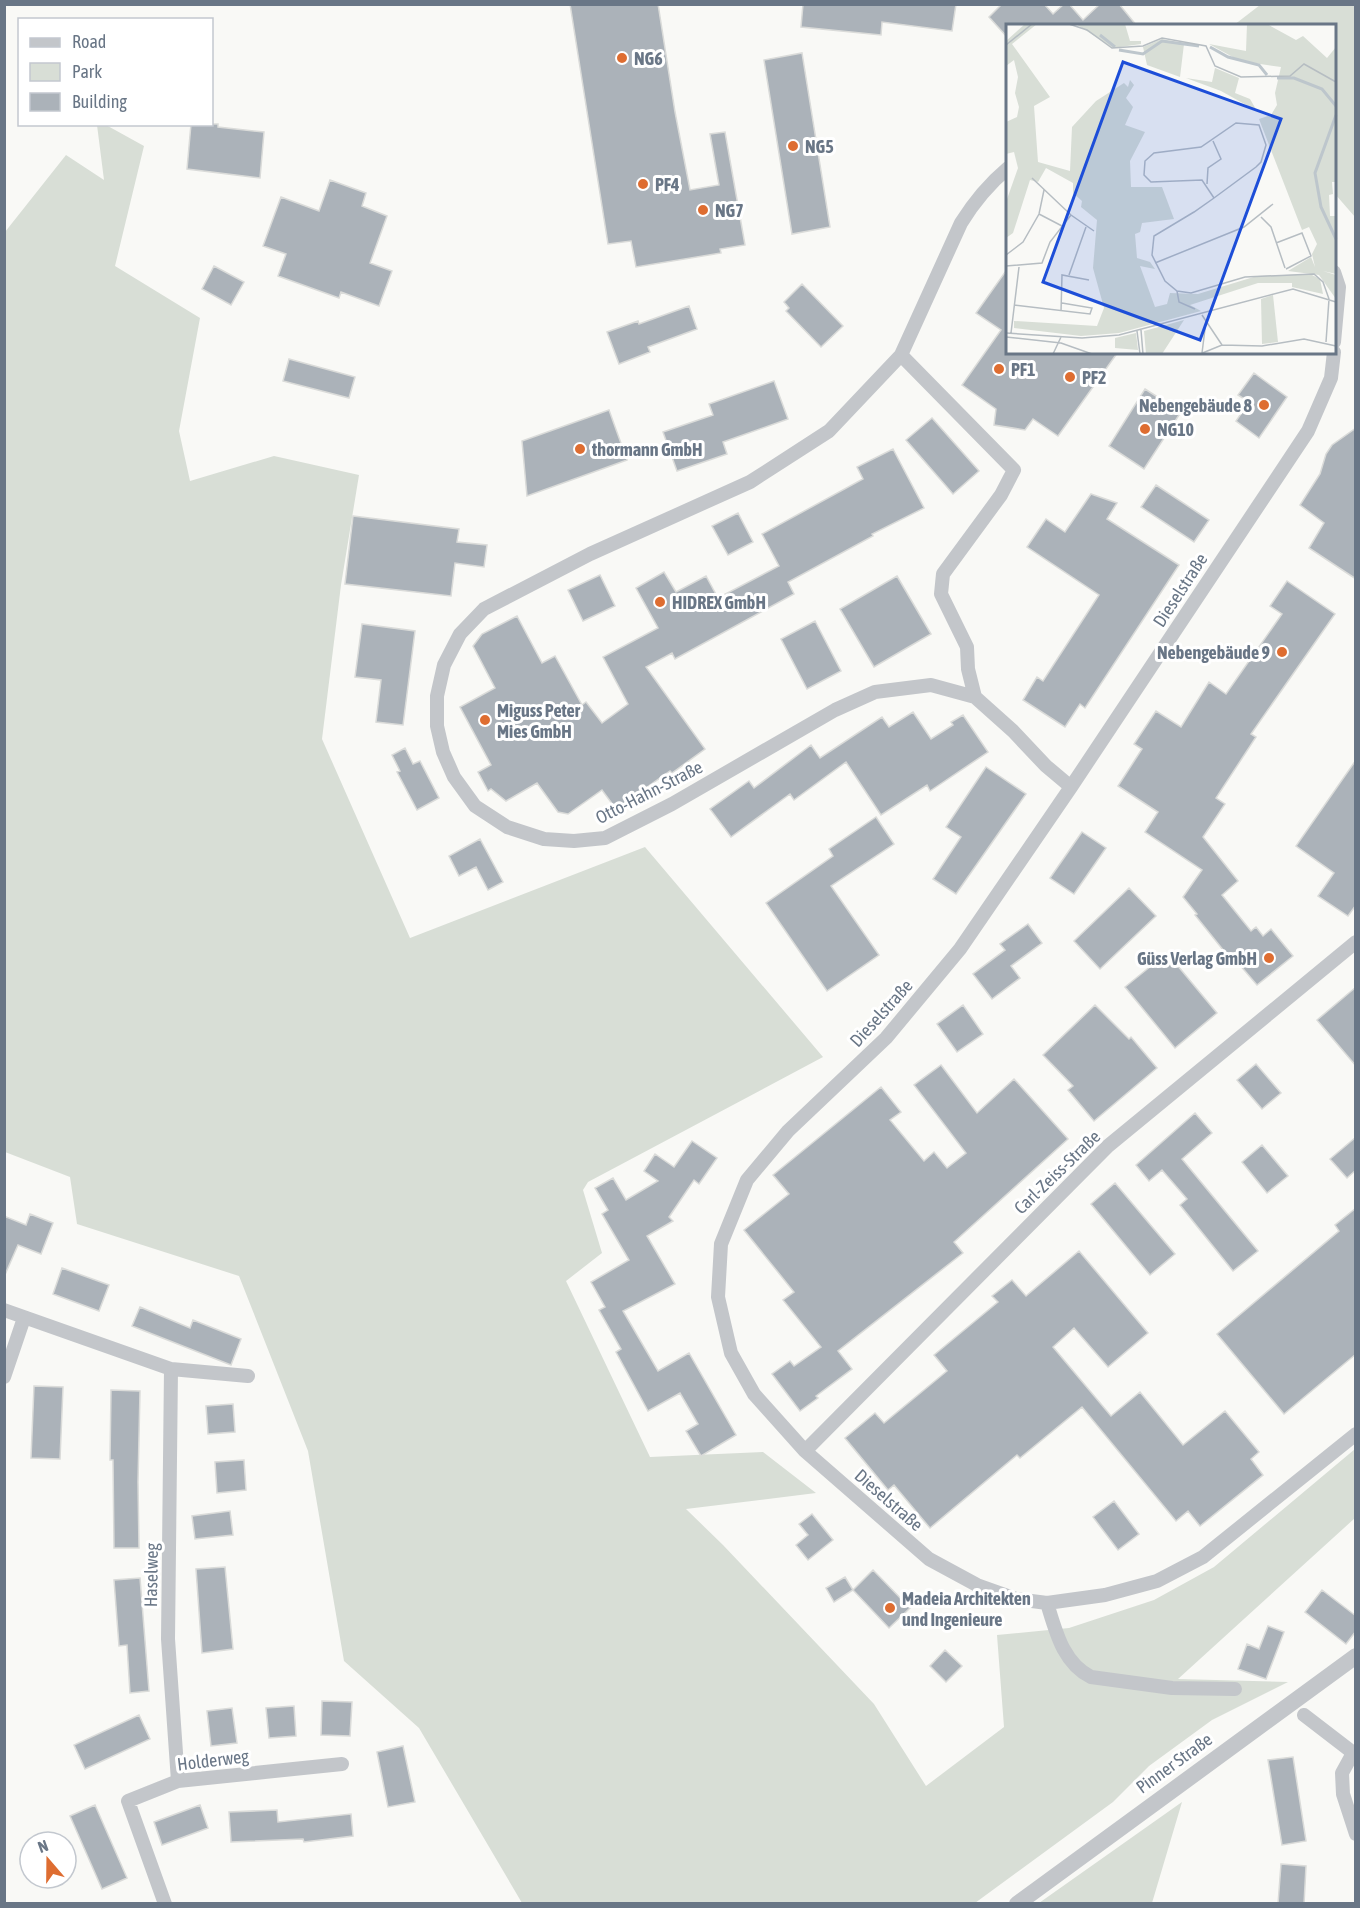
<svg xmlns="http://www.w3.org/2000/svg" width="1360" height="1908" viewBox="0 0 1360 1908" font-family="'Asap Condensed',sans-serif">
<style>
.green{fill:#d8ded6}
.building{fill:#abb2b9;stroke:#dadbd9;stroke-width:1.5}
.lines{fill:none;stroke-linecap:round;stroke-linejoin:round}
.minor{stroke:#c3c6ca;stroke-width:14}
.tertiary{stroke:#c3c6ca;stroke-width:16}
.poi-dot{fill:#de6d31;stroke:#fff;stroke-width:2}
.labels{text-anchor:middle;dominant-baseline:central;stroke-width:6;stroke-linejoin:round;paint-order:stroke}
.poi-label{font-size:18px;font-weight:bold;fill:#697686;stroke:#fff;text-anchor:start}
.street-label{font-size:18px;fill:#697686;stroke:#fff}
.inset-river{fill:none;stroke:#bdc6cc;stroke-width:3}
.inset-road{fill:none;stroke:#b6bdc2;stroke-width:1.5}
.view{fill:#1d4ed8;fill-opacity:0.15;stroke:#1d4ed8;stroke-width:3}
.inset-edge{fill:none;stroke:#697686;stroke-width:3}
</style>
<rect width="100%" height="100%" fill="#f9f9f6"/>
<path class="green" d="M1260,5h95v212l-20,-23 -1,-168 -100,-1z
M97,125h9l38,21 -29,120 85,52 -21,113 11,50 84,-25 85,19 -18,110 -19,154 88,199 235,-91 178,210 -235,125 -5,8 19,63 -36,28 84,176 113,-5 53,41 -130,16 37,36 151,159 52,82 78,-59 -7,-92 72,-7 85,-28 60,-33 141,-118v69l-177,161 110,3 -76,38 -63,46 -36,36 -138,101h-453l-103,-175 -75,-67 -36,-210 -69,-175 -162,-52 -7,-47 -65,-25v-920l61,-77 38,25z
M1182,1802l-30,101h-113z"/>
<path class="building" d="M570,4h88l17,108 15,78 29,-5 -9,-51 15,-2 20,113 -25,4 1,4 -85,14 -5,-26 -23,3z
M803,4h153l-4,27 -70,-9 -1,13 -80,-8z
M1002,4h42l9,10 11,-10h5l14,16 17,-16h19l18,22h-129v12l-19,-21z
M802,53l28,174 -38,7 -28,-174z
M191,124h27v3l46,5 -4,46 -73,-9z
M330,180l36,13 -4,13 25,10 -17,47 22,8 -13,35 -38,-14 -2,6 -61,-22 8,-22 -23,-8 18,-49 38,14z
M214,266l30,16 -13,23 -29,-16z
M1008,268v84h110l-60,84 -25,-17 -8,11 -31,-5 2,-16 -34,-24 39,-55 -25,-17z
M802,284l41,42 -22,21 -35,-36 3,-3 -5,-6z
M689,306l8,23 -49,18 2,5 -31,12 -12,-32 31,-11 1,3z
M289,359l66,18 -6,21 -66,-17z
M1254,373l33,24 -28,41 -23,-17 13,-19 -11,-7z
M774,381l14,38 -65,23 4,12 -50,17 -14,-39 50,-17 -4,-11z
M1145,389l36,23 -37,57 -35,-23z
M609,410l18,50 -100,36 -5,-55z
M932,418l47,53 -26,23 -47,-54z
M1356,428v151l-47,-31 15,-25 -24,-18 20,-31 6,-20 6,-9z
M893,449l31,59 -52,26 1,2 -85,46 6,12 -119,65 -3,-6 -26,14 59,82 -33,24 -2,-2 -54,38 -14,-19 -34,24 -10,-2 -21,-29 -31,18 -15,-12 -3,2 -10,-19 13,-7 -31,-58 35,-19 -22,-42 9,-12 35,-18 25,47 13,-7 27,49 4,-3 16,21 26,-19 -25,-47 55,-29 -22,-40 28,-16 12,20 30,-16 12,22 61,-32 -17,-32 101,-55 -6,-12z
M1156,485l53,35 -15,22 -53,-35z
M1091,494l26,9 -10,16 72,46 -94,143 -5,-4 -15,23 -42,-27 14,-23 6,4 56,-86 -72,-48 19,-28 19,13z
M738,513l15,29 -25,13 -16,-29z
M353,516l106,13 -2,13 30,3 -3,22 -29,-4 -4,33 -106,-12z
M600,575l15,31 -32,15 -15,-31z
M897,576l34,58 -57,33 -34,-58z
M1287,581l48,33 -84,120 5,3 -40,61 9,6 -22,33 35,44 -16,14 29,36 5,-4 7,9 8,-7 22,27 -36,29 -18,-21 -3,2 -41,-51 2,-1 -14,-17 19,-27 -57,-38 13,-20 -40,-26 24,-37 -8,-5 22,-33 25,16 28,-45 17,12 56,-80 -12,-8z
M815,621l26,50 -34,18 -26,-50z
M362,624l53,7 -12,94 -27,-3 5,-42 -26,-3z
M913,712l18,27 22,-14 -2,-3 12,-7 25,37 -58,39 -3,-6 -46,30 -35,-53 -52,38 -4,-6 -59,43 -21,-28 39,-28 5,7 57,-43 9,13 62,-41 7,10z
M405,748l8,16 7,-3 19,37 -22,12 -20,-38 3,-1 -8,-16z
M1356,760v145l-8,11 -30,-20 16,-23 -38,-27z
M986,767l40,27 -70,100 -23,-15 28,-42 -15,-10z
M876,817l18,27 -63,42 48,69 -52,36 -61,-88 67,-47 -4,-7z
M1082,832l24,16 -32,46 -24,-16z
M480,839l23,43 -15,8 -12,-23 -17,9 -10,-20z
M1129,888l27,28 -56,53 -26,-28z
M1028,924l14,19 -31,23 9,12 -28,21 -19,-25 32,-24 -5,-6z
M1167,953l50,60 -42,35 -50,-61z
M1356,987v79l-39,-46z
M963,1005l20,29 -26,18 -20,-28z
M1095,1005l34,34 2,-2 26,31 -63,53 -26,-31 5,-4 -30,-31z
M1256,1064l25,29 -19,16 -25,-29z
M941,1065l36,48 37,-34 54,60 -114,103 9,11 -125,98 14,18 -36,27 2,2 -18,13 -28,-37 18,-13 4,5 27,-19 -38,-47 11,-8 -50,-62 45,-36 -16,-19 108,-88 20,25 -11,8 34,41 10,-9 13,16 19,-15 -52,-68z
M1195,1113l17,20 -30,26 76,92 -25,20 -53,-66 7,-6 -25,-29 -13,11 -13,-16z
M1356,1137v33l-9,8 -17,-19z
M692,1141l25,17 -18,26 -5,-4 -25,37 4,4 -26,15 28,48 -52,27 35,60 31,-18 47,82 -35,21 -15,-25 12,-7 -18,-31 -32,18 -32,-59 5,-3 -22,-39 6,-3 -14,-25 38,-22 -27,-46 6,-4 -13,-22 18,-10 13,22 32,-19 -14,-10 11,-17 19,13z
M1262,1145l26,31 -21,17 -25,-31z
M1115,1183l60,71 -25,21 -59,-71z
M1356,1208v146l-72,60 -67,-80 122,-103 -4,-6z
M30,1214l23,9 -12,31 -23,-9 -14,32v-61l22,9z
M1079,1251l69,82 -40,34 -34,-39 -21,19 58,69 29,-24 43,53 42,-34 34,41 -8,7 12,16 -63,51 -12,-15 -12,10 -94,-114 -62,51 -3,-3 -87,73 -36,-43 -6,5 -43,-52 30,-25 9,10 63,-52 -13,-16 64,-53 -6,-6 20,-16 14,16z
M62,1268l47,17 -10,26 -46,-17z
M140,1307l50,21 3,-8 48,19 -10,26 -99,-39z
M34,1386l29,1 -3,72 -29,-1z
M111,1390l29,1 -2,91 1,66h-25l-1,-88h-3z
M233,1404l2,28 -27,2 -2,-28z
M244,1460l2,30 -29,3 -2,-31z
M1114,1501l25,33 -21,16 -25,-33z
M230,1511l3,24 -38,4 -3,-23z
M812,1514l21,26 -25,20 -12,-15 12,-10 -9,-11z
M225,1567l8,82 -31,4 -6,-84z
M873,1570l37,38 -21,20 -36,-38z
M845,1577l8,13 -19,12 -8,-14z
M140,1578l9,113 -19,2 -3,-48 -8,1 -5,-66z
M1322,1590l34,26v15l-10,13 -41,-32z
M1268,1626l16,6 -18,47 -28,-10 9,-25 12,5z
M945,1650l17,16 -16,16 -16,-16z
M322,1701l30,1 -2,34 -29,-1z
M294,1706l2,30 -27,2 -3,-30z
M232,1708l5,35 -26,3 -4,-35z
M139,1715l11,24 -65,30 -11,-24z
M403,1746l12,56 -27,5 -11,-55z
M1293,1757l13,84 -24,4 -14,-85z
M95,1805l32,73 -25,11 -32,-73z
M200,1805l8,23 -46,17 -8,-23z
M277,1810l1,12 73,-8 2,22 -49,6 -1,-3 -72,3 -2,-30z
M1281,1864l25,2 -2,38h-26z"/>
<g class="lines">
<path class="minor" d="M1008,168c-19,16 -34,34 -47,55l-60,132 -72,76 -79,51 -160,72 -106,55 -24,25 -16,31 -7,31v30l6,26 11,25 21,29 32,21 37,12 30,2 31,-3 67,-34 163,-94 40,-18 56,-7 44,12 38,34 33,35 25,21
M1334,272l5,15 -5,55
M1334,352l-3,26 -23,53 -237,356 -111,162 -74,89 -98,93 -41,49 -26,64 -3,53 13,56 23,41 51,57 124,108 48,26 39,14 31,4 58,-8 52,-14 46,-24 153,-123
M901,355l113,115 -13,25 -58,79 -2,20 26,53 1,22 7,28
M4,1310l167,59 77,7
M171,1369l-3,270 10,142
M4,1377l20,-59
M805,1451l303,-305 248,-204
M1047,1603c9,29 16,60 44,74l81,11 63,1
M1304,1715l52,40
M1353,1753l-11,20 1,21 13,40
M165,1904l-37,-103 50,-20 164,-17"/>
<path class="tertiary" d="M1017,1904l339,-248"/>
</g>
<g class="poi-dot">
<circle cx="622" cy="58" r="6"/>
<circle cx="793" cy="146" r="6"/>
<circle cx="643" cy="184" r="6"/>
<circle cx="703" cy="210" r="6"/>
<circle cx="999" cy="369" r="6"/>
<circle cx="1070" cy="377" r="6"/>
<circle cx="1264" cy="405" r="6"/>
<circle cx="1145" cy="429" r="6"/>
<circle cx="580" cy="449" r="6"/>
<circle cx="660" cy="602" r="6"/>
<circle cx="1282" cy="652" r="6"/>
<circle cx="485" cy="720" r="6"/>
<circle cx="1269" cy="958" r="6"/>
<circle cx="890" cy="1608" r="6"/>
</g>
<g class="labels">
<g class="poi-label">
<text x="634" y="58">NG6</text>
<text x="805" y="146">NG5</text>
<text x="655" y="184">PF4</text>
<text x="715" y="210">NG7</text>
<text x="1011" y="369">PF1</text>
<text x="1082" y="377">PF2</text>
<text x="1252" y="405" text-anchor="end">Nebengebäude 8</text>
<text x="1157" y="429">NG10</text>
<text x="592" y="449">thormann GmbH</text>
<text x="672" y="602">HIDREX GmbH</text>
<text x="1270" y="652" text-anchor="end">Nebengebäude 9</text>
<text x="497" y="710">Miguss Peter<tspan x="497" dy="21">Mies GmbH</tspan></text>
<text x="1257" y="958" text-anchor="end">Güss Verlag GmbH</text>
<text x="902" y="1598">Madeia Architekten<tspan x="902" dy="21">und Ingenieure</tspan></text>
</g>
<g class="street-label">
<text transform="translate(1180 590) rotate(-57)">Dieselstraße</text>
<text transform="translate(649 792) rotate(-27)">Otto-Hahn-Straße</text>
<text transform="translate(881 1013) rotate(-48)">Dieselstraße</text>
<text transform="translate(1057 1172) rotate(-44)">Carl-Zeiss-Straße</text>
<text transform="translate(889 1500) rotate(41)">Dieselstraße</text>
<text transform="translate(151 1575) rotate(-89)">Haselweg</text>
<text transform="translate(213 1760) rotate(-7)">Holderweg</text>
<text transform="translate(1174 1763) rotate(-36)">Pinner Straße</text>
</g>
</g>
<g transform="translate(1006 24)">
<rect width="330" height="330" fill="#f9f9f6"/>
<path d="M19,0h12l-25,20 38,53 -16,9 4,56 32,9 2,-44 24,-26 28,-18 4,4 2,-7 4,5 -8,13 7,9 -8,18 20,7 -15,29 1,26h31l12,32 -32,4 -2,9 -5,2 2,24 13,4 5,7 -15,-3 15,41 12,-3 3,-11 28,1 59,-18 53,-2 10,5 3,15 -31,-7v-4h-34l-68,22 11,6 -82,22 -38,3 -67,-8v-7l83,5 7,-18 -11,-40 4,-48 -16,-13 1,-6 -9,-8v-10l-27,-15 -8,14 -8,-2 -17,53 -7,5v-36l12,-34 -4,-16 -8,2v-32l11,-5 2,-10 -4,-14 3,-16 -4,-17 -8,6v-25zM70,0h49l5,17h11v3l-28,4zM241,0h20l29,16 7,-4 24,22 9,-11v135h-4l1,12 -4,1 1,21h6v58l-13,-3 13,4v24l-17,-24 -31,-4 23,-14 4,10 -3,-13 5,-10 -8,-17 -7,3 -43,-111 12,-4 6,-10 -2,-12 6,-26 -41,-6 -31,-17 37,7zM156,15l22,5 -4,33 -33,-12 -4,-18zM209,44l24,10 -4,15 15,6 7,12 -36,-20 -35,-13 26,4zM267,271l5,47 -16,2 -1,-45zM178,296l-22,34h-16l-2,-23zM130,309l2,17 -23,-2v-10z" fill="#d8ded6"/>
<path class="inset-river" d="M94,11l15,12M204,23l18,10 31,8 8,10M113,26l24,4 19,-13 37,5M271,54h17l28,11 14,17M330,91l-21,58 6,34 15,32"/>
<path class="inset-road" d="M63,0l18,6 25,18 31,-2 19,-8 44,8 9,20 26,11 49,-1 14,-12 32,18M0,21l26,-21M26,154l39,37 23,16M201,160l1,-16 13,-9 -8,-18M208,174l-12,-18 -51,2 -7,-7 1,-14 9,-8 47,-6 35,-24 23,2 7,20 -5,17 -5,5 -42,31 -20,14 -40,24 -2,19 13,26 12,10 14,2 54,-16 69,-3 9,8 6,17 -3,43M33,190l23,12M255,193l10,10 14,41M270,219l26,-10 9,23 -25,13M0,231l17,-13 16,-28 5,-24M149,239l89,-36 29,-23M0,242l36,-3 8,-21 21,-27M63,251l17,-48M171,267l2,11 16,7M8,281l76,9 2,-6 -30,-5M55,288l1,-37 27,5M196,291l20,30M135,306l2,24M131,307l3,23M0,309l76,5 37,-3 174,-46 43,13M5,309l8,-66M0,313l55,6 31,11M196,329l4,-32M47,330l8,-17M194,330l22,-9 40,1 42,-7 32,7"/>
<path class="view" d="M117,38l158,57 -81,221 -157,-58z"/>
<rect width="330" height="330" class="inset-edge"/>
</g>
<rect width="1360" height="1908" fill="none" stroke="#697686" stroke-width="12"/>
<rect x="18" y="18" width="195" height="108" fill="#ffffff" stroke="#c3c8cf" stroke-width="1.5"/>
<rect x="30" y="38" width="30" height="9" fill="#c3c6ca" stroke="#c3c8cf" stroke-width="1.5"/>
<text x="72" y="48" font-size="18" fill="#697686">Road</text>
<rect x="30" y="63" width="30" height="18" fill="#d8ded6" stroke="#c3c8cf" stroke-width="1.5"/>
<text x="72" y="78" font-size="18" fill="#697686">Park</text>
<rect x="30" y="93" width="30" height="18" fill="#abb2b9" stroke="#c3c8cf" stroke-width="1.5"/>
<text x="72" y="108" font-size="18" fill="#697686">Building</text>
<g transform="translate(48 1860) rotate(340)"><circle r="28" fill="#ffffff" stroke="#c3c8cf" stroke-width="1.5"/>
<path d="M0-4.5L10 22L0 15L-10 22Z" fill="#de6d31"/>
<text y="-9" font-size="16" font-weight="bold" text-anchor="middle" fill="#697686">N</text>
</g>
</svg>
